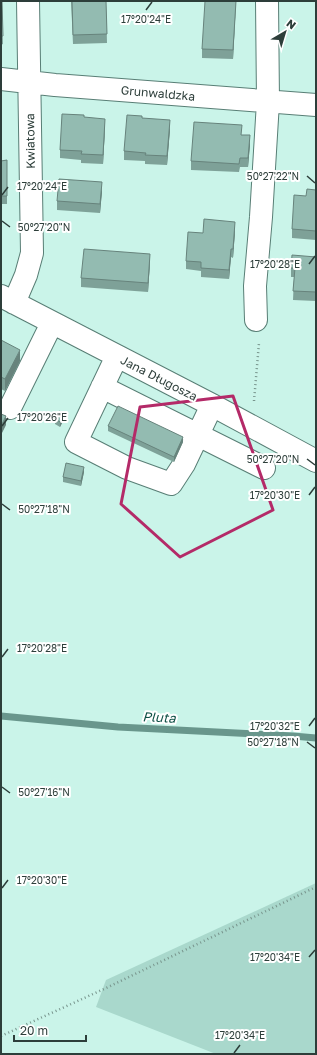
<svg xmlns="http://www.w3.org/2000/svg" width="317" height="1055" viewBox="0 0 317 1055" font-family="'Golos Text',sans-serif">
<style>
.green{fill:#a9d8cc}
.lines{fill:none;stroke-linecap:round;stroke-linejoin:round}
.stream{stroke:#69968c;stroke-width:7}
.minor-casing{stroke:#587e75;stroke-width:24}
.path{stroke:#78958d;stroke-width:2.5;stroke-dasharray:1 3;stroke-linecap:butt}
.minor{stroke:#fff;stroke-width:22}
.wall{fill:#7ea198}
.shaded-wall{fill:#67837c}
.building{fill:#93bbb1;stroke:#67837c}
.marked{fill:none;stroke:#b42a68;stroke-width:3;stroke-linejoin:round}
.ticks{fill:none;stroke:#2d3e3a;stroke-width:1.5}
.labels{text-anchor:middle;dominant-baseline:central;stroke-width:4;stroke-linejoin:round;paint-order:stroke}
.street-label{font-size:12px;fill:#2d3e3a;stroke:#fff}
.water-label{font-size:13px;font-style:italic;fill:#0e5045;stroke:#fff}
.ticks-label{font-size:10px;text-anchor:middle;fill:#2d3e3a;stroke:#fff;stroke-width:4;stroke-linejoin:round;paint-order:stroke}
</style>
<rect width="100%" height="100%" fill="#caf4e9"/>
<path class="green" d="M316,883v171h-100l-120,-47 10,-27z"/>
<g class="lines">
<path class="stream" d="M1,716l117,11 175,9 23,2"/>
<g class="minor-casing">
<path id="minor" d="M1,79l54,6 261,20
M1,296l211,109 104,56
M14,303l12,-28 6,-22 -4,-252
M256,320l-1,-34 6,-69 7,-115 -1,-101
M117,356l-41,86 51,26 44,16 13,-20 28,-59
M102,387l162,81
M10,408l42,-85"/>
</g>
<path class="path" d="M254,401l5,-58
M1,1036l103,-47 212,-102"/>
<use href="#minor" class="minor"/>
</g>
<path class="wall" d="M1,1h1l1,43 -2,1z
M71,1h35l1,42 -34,1z
M236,1l-3,58 -31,-1v-9z
M84,117l21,11 -2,36 -22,-1v-3l-21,-2v-8z
M142,118l28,11 -3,36 -22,-1v-3l-21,-1v-9z
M242,135l8,9 -2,23h-8l-1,5 -48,-2v-9z
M7,160v44h-6v-43z
M316,190v50l-24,-2v-9l14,-33z
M102,191l-2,22 -43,-3v-9z
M235,231l-2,27 -2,-1 -2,22 -28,-2v-6l-15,-2v-8l17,-28z
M316,257v44l-23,-1 1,-23h-3v-9z
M150,262l-2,30 -67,-5v-9z
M1,340l19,21 -15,30 -4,-2z
M55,419h9l-4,8 -5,-3z
M108,426l75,16 -9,20 -66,-31z
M84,472l-3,14 -18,-4v-5z"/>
<path class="shaded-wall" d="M236,1v2l-3,56v-9z
M105,119v9l-2,36v-9z
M170,120v9l-3,36v-9z
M250,135v9l-2,23v-9z
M102,182v9l-2,22v-9z
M235,222v9l-2,27v-9z
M231,249v8l-2,22v-9z
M150,254v8l-2,30v-9z
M20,350v11l-15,30v-12z
M64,414v5l-4,8v-5z
M6,416v9l-5,10v-9z
M183,437v5l-9,20v-5z
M84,467v5l-3,14v-5z"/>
<path class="building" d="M1,1h1l1,35h-2z
M72,1h34l1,33 -34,1z
M205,1h31l-3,49 -31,-1z
M62,114l22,1v2l21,2 -2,36 -22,-1 1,-3 -22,-1z
M127,115l15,1v2l28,2 -3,36 -22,-1 1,-2 -22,-2z
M194,122l48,3 -1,10h9l-2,23h-8l-1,6 -48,-3z
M7,160v36h-6v-35z
M59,179l43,3 -2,22 -43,-3z
M307,189l9,1v41l-24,-2 2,-34 12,1z
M204,219l31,3 -2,27h-2l-2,21 -28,-2v-6l-15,-1 2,-29 15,1z
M84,249l66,5 -2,29 -67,-5z
M292,255l24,2v35l-23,-1 2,-23h-4z
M1,340l19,10 -15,29 -4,-2z
M118,406l65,31 -9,20 -66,-31z
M59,411l5,3 -4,8 -5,-3z
M1,414l5,2 -5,10z
M66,463l18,4 -3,14 -18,-4z"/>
<path class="marked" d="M233,396l40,114 -93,47 -59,-53 19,-97z"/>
<path class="ticks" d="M146,10l6,-8M307,176l8,7M2,195l6,-8M2,221l8,6M309,264l6,-8M2,426l6,-8M307,459l8,6M309,495l6,-8M2,504l8,6M2,657l6,-8M309,726l6,-8M307,742l8,6M2,787l8,6M2,888l6,-8M309,957l6,-7M234,1053l6,-8"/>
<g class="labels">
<g class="street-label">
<text transform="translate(158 93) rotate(5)">Grunwaldzka</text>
<text transform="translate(30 141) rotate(-91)">Kwiatowa</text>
<text transform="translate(159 378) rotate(27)">Jana Długosza</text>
</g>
<g class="water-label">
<text transform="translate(159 717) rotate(3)">Pluta</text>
</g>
</g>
<g class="ticks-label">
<text x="146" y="23">17°20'24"E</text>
<text x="273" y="180">50°27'22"N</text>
<text x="42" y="190">17°20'24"E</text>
<text x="44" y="231">50°27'20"N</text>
<text x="275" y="268">17°20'28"E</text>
<text x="42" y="421">17°20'26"E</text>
<text x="273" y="463">50°27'20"N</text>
<text x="275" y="499">17°20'30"E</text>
<text x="44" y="513">50°27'18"N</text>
<text x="42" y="652">17°20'28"E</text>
<text x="275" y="730">17°20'32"E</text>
<text x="273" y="746">50°27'18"N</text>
<text x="44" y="796">50°27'16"N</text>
<text x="42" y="884">17°20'30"E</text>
<text x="275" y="961">17°20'34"E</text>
<text x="240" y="1039">17°20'34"E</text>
</g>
<rect width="317" height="1055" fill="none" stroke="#2d3e3a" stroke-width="4"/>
<g transform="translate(285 32) rotate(38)" stroke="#ffffff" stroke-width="3" paint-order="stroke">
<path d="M0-3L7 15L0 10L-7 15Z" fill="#2d3e3a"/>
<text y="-6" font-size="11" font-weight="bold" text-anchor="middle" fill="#2d3e3a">N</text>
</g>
<path d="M14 1035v6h72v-6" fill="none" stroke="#2d3e3a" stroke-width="2"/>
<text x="20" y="1035" font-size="12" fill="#2d3e3a" stroke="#ffffff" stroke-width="3" paint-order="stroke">20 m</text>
</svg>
